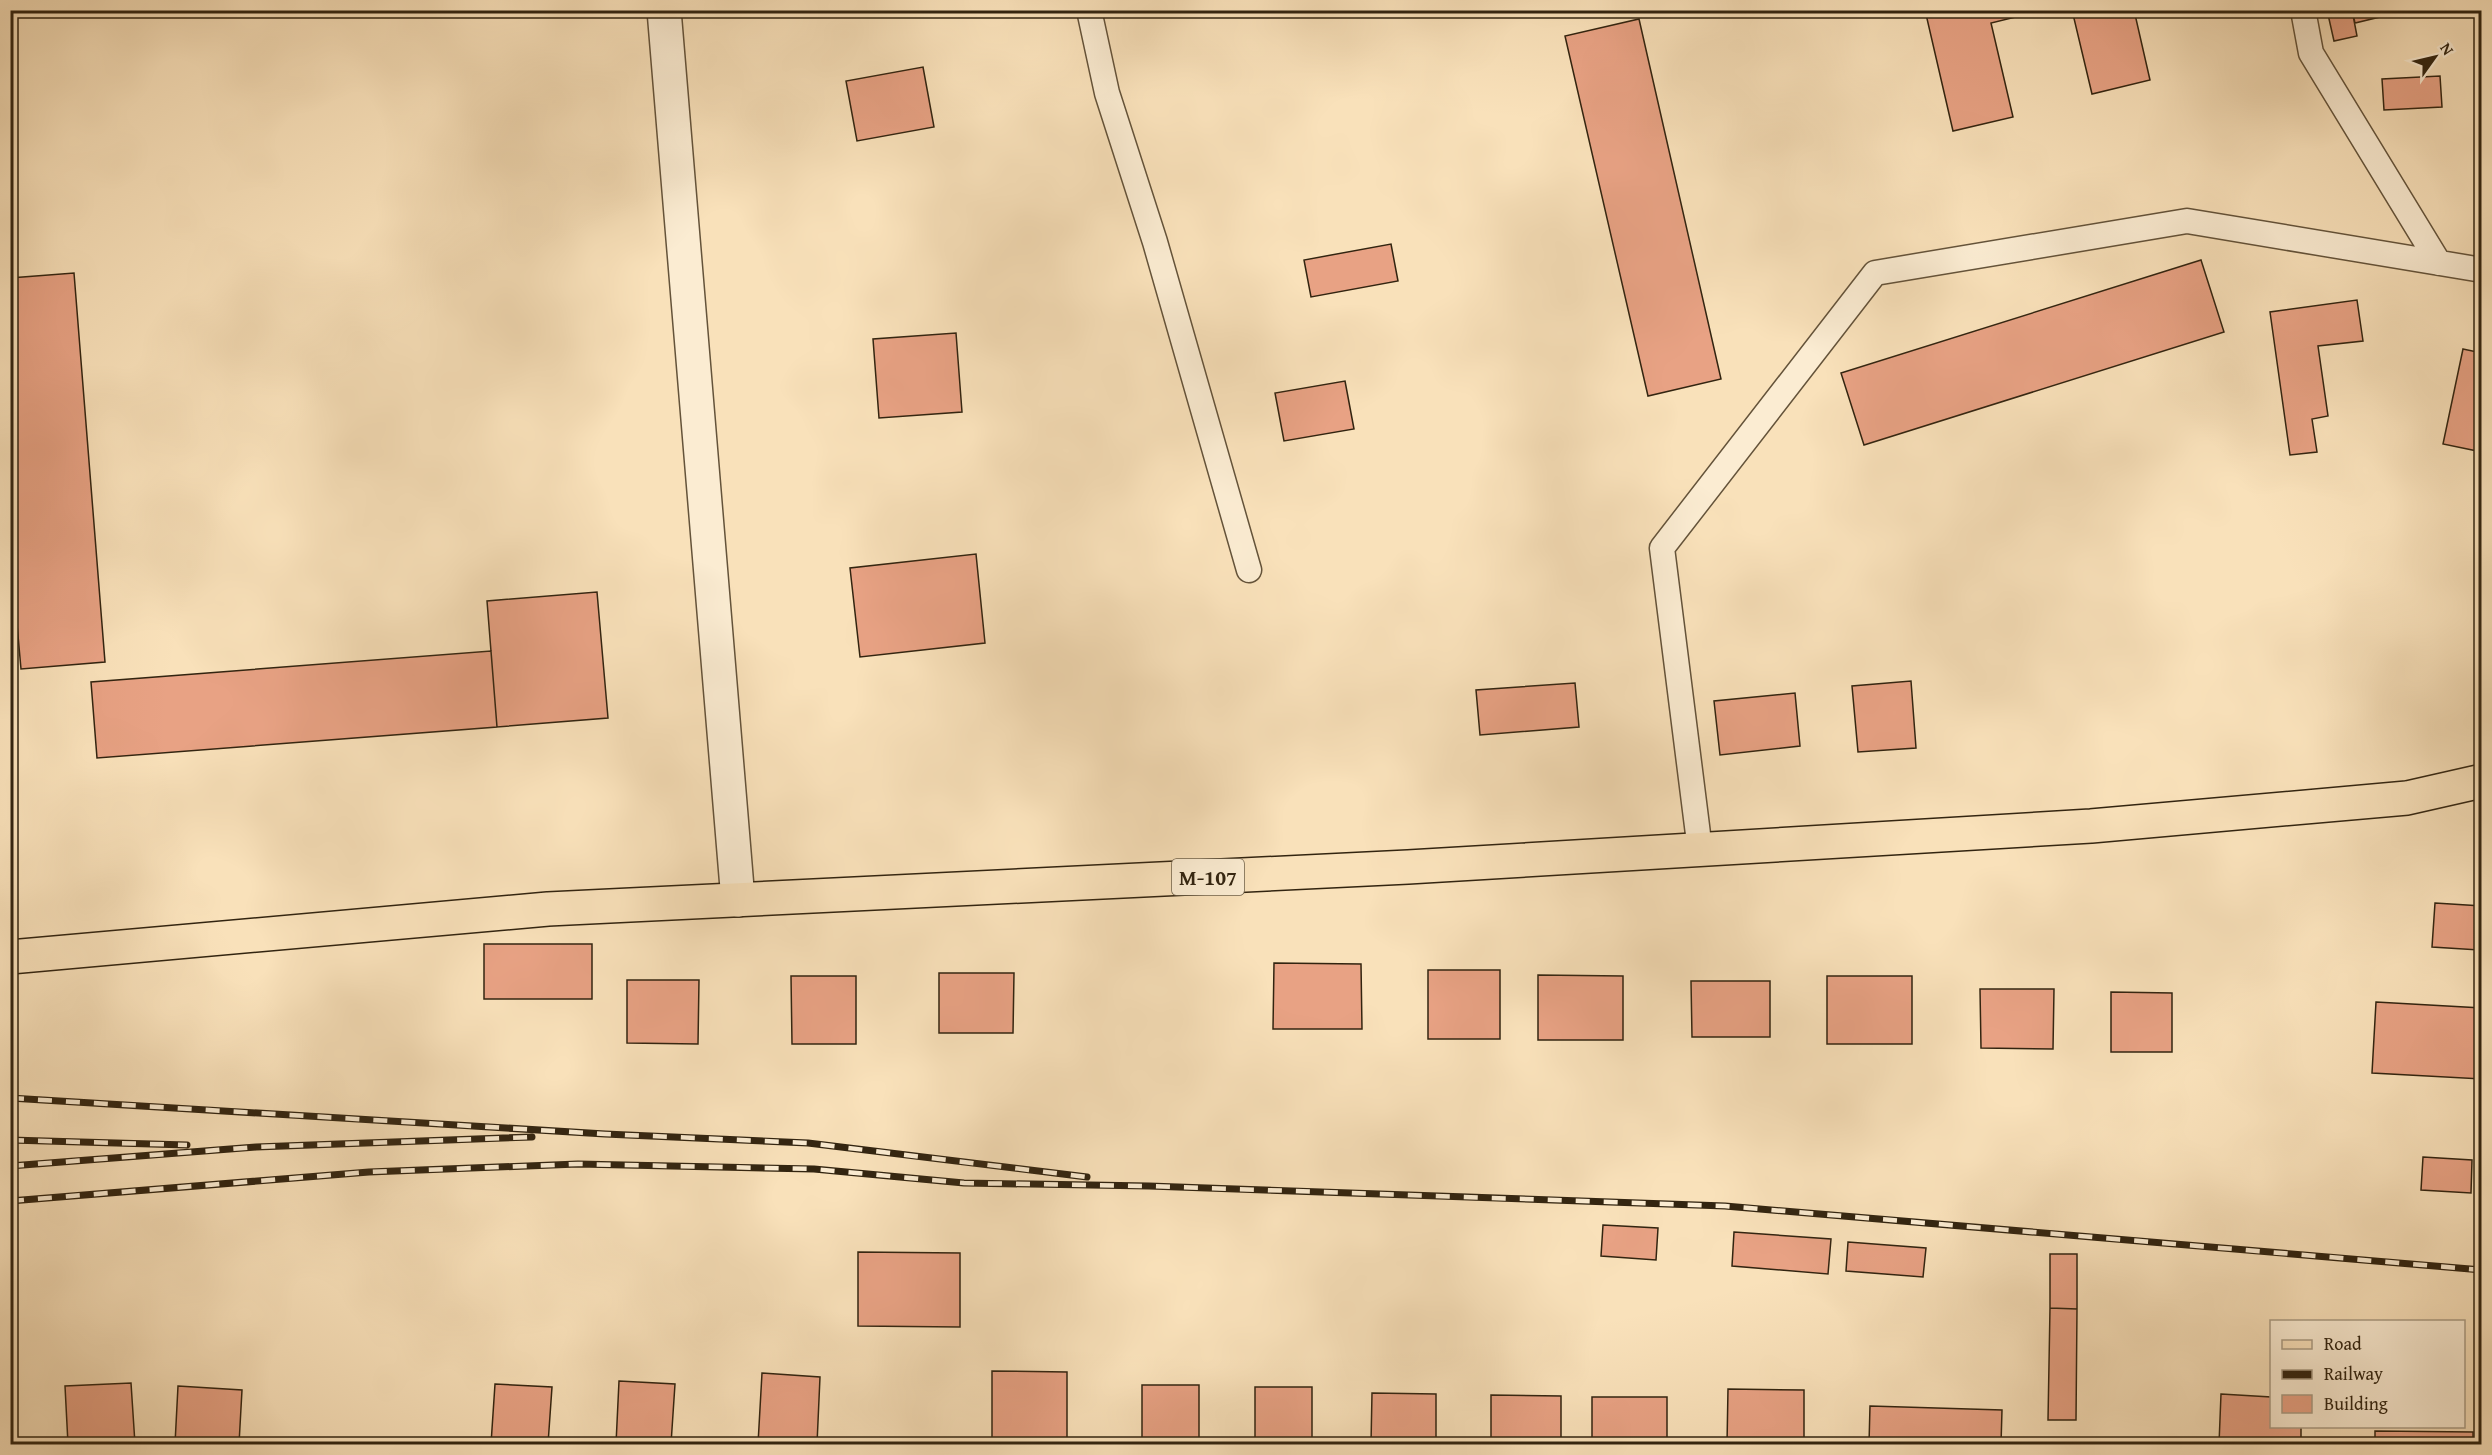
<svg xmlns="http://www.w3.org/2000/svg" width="2492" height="1455" viewBox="0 0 2492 1455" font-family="'Gentium Book Plus',serif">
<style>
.building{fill:#e8a284;stroke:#322410;stroke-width:1.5}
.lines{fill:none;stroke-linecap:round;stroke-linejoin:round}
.service-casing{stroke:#64533a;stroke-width:27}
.minor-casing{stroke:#64533a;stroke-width:36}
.primary-casing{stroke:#322410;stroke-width:36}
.service{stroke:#fbecd2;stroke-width:24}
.minor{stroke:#fbecd2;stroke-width:33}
.primary{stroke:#f9e1ba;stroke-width:33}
.rail-casing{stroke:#322410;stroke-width:7}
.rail{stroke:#fbecd2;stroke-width:4.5;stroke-dasharray:14;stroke-linecap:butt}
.labels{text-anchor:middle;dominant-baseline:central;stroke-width:4.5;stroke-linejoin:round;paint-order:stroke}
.shield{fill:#fbecd2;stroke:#6e604a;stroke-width:1.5}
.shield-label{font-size:21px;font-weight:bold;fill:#322410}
</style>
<rect width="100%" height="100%" fill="#f9e1ba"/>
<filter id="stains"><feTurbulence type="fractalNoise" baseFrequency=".00333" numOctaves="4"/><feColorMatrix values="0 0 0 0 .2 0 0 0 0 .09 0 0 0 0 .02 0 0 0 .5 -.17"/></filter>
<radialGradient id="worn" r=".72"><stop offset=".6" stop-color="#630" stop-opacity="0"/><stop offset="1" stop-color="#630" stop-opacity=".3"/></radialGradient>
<path class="building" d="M1169,10h34l-33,6z
M1925,10h119l-53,13 22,94 -60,14z
M2072,10h62l16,70 -58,14z
M2327,10h25l5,26 -23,5z
M2352,10h57l-54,13z
M1639,19l82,360 -73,17 -83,-360z
M923,67l11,60 -77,14 -11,-60z
M2440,76l2,31 -58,3 -2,-31z
M1391,244l7,37 -87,16 -7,-37z
M2201,260l23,72 -360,113 -23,-72z
M74,273l31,389 -84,7 -11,-123v-268z
M2357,300l6,41 -45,5 10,70 -16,3 5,33 -27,3 -20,-143z
M956,333l6,79 -83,6 -6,-79z
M2463,349l19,4v99l-39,-8z
M1345,381l9,48 -70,12 -9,-48z
M976,554l9,89 -125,14 -10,-89z
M597,592l11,126 -111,9 -10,-126z
M491,651l6,76 -400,31 -6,-76z
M1911,681l5,67 -58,4 -6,-66z
M1575,683l4,44 -99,8 -4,-45z
M1795,693l5,53 -80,9 -6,-54z
M2435,903l47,3 -3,44 -47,-3z
M484,944h108v55h-108z
M1274,963l87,1 1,65h-89z
M1428,970h72v69h-72z
M939,973h75l-1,60h-74z
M1538,975l85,1v64h-85z
M791,976h65v68h-64z
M1827,976h85v68h-85z
M627,980h72l-1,64 -71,-1z
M1691,981h79v56h-78z
M1980,989h74l-1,60 -72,-1z
M2111,992l61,1v59h-61z
M2376,1002l106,6v71l-110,-6z
M2423,1157l49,3 -1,33 -50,-3z
M1603,1225l55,3 -2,32 -55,-4z
M1734,1232l97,7 -3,35 -96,-8z
M1848,1242l78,6 -3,29 -77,-6z
M858,1252l102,1v74l-102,-1z
M2050,1254h27v55l-27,-1z
M2050,1308l27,1 -1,111h-28z
M992,1371l75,1v72h-75z
M762,1373l58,4 -3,67h-59z
M619,1381l56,3 -4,60h-55z
M131,1383l4,61h-67l-3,-58z
M495,1384l57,3 -4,57h-57z
M1142,1385h57v59h-57z
M178,1386l64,4 -3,54h-64z
M1255,1387h57v57h-57z
M1728,1389l76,1v54h-77z
M1372,1393l64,1v50h-65z
M2221,1394l50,3 1,29h29v18h-82z
M1491,1395l70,1v48h-70z
M1592,1397h75v47h-75z
M1870,1406l132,4 -1,34h-132z
M2375,1431l98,1v12h-98z"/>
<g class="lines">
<g class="service-casing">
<path id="service" d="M1089,10l18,83 48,149 94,328
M2303,10l8,43 128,210
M1700,850l-38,-302 213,-275 312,-52 295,49"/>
</g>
<g class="minor-casing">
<path id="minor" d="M664,10l74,890"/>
</g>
<g class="primary-casing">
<path id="primary" d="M10,957l538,-48 860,-42 683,-41 316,-28 75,-17"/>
</g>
<use href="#service" class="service"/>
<use href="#minor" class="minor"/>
<use href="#primary" class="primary"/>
<g class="rail-casing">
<path id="rail" d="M10,1098l595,36 203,9 279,34
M10,1140l177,5
M10,1166l246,-19 276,-10
M10,1201l359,-29 209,-8 236,5 150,14 185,3 576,20 757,64"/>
</g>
<use href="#rail" class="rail"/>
</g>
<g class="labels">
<rect class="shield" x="1172" y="859" width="72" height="36" rx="4.5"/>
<g class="shield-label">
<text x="1208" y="877">М-107</text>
</g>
</g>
<rect width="2492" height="1455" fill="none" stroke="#f9e1ba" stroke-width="36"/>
<rect x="12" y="12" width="2468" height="1431" fill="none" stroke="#322410" stroke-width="3"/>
<rect x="18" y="18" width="2456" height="1419" fill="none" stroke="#322410" stroke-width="1.5"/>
<rect x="2270" y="1320" width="195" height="108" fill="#fbecd2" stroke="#ab9c84" stroke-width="1.5"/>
<rect x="2282" y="1340" width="30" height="9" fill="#f9e1ba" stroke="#ab9c84" stroke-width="1.5"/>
<text x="2324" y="1350" font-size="18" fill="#322410">Road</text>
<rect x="2282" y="1370" width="30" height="9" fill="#322410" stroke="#ab9c84" stroke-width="1.5"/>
<text x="2324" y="1380" font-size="18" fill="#322410">Railway</text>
<rect x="2282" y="1395" width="30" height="18" fill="#e8a284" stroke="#ab9c84" stroke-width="1.5"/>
<text x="2324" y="1410" font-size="18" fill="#322410">Building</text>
<g transform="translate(2435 57) rotate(56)" stroke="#fbecd2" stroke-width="4.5" paint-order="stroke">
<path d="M0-4.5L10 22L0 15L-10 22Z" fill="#322410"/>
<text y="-9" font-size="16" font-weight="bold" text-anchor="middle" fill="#322410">N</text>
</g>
<rect width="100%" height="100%" filter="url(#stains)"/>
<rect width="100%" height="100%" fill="url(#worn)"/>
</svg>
